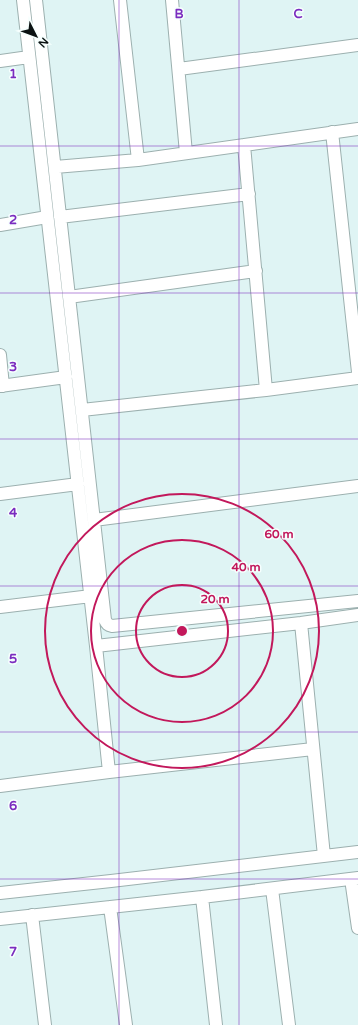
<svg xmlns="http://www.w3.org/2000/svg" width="358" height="1025" viewBox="0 0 358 1025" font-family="'Varela Round',sans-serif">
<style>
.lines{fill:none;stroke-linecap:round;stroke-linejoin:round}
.minor-casing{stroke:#9cb0af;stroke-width:14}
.minor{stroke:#fff;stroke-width:12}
.grid{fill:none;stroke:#7b2cbf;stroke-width:1;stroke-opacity:0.55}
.ring{fill:none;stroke:#c2185b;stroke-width:2}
.grid-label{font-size:13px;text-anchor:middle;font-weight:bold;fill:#7b2cbf;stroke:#f6fffe;stroke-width:3;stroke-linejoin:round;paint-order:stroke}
.centre{fill:#c2185b;stroke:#f6fffe;stroke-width:2}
.ring-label{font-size:12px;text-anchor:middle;font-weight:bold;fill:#c2185b;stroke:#f6fffe;stroke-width:3;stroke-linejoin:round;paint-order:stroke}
</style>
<rect width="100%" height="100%" fill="#dff4f4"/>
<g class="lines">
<g class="minor-casing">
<path id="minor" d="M23,0l73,646 13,126
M36,0l69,620c2,4 3,5 7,6l246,-25
M120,0l18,160
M172,0l14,153
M0,61l29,-4
M179,69l179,-24
M332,132l26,240
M244,145l22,245
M55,167l83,-7 220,-31
M60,217l189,-23
M0,225l47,-8
M69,297l187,-26
M0,355l3,31
M0,386l66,-9
M82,410l184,-20 92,-12
M0,494l78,-10
M94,520l264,-34
M0,607l91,-11
M301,623l23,233
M96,646l205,-23 57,-8
M0,786l109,-14 204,-23
M351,879l7,49
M272,889l17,136
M0,893l111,-12 247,-29
M202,897l14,128
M110,907l16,118
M32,915l13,110
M0,919l202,-22 156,-19"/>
</g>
<use href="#minor" class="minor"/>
</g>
<path class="grid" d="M119,0v1025M239,0v1025M0,146h358M0,293h358M0,439h358M0,586h358M0,732h358M0,879h358"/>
<g class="ring">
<circle cx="182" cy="631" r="46"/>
<circle cx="182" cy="631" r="91"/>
<circle cx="182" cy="631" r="137"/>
</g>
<g class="grid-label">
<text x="179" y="18">B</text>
<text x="298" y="18">C</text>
<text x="13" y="78">1</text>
<text x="13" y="224">2</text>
<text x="13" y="371">3</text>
<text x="13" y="517">4</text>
<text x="13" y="663">5</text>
<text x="13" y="810">6</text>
<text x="13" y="956">7</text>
</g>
<circle cx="182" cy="631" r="6" class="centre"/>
<g class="ring-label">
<text x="279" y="538">60 m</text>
<text x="246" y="571">40 m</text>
<text x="215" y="603">20 m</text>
</g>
<g transform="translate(36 36) rotate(132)" stroke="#f6fffe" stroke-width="3" paint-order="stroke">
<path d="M0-3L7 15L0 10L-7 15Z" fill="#0b1212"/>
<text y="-6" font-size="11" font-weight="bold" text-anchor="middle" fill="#0b1212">N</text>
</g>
</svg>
